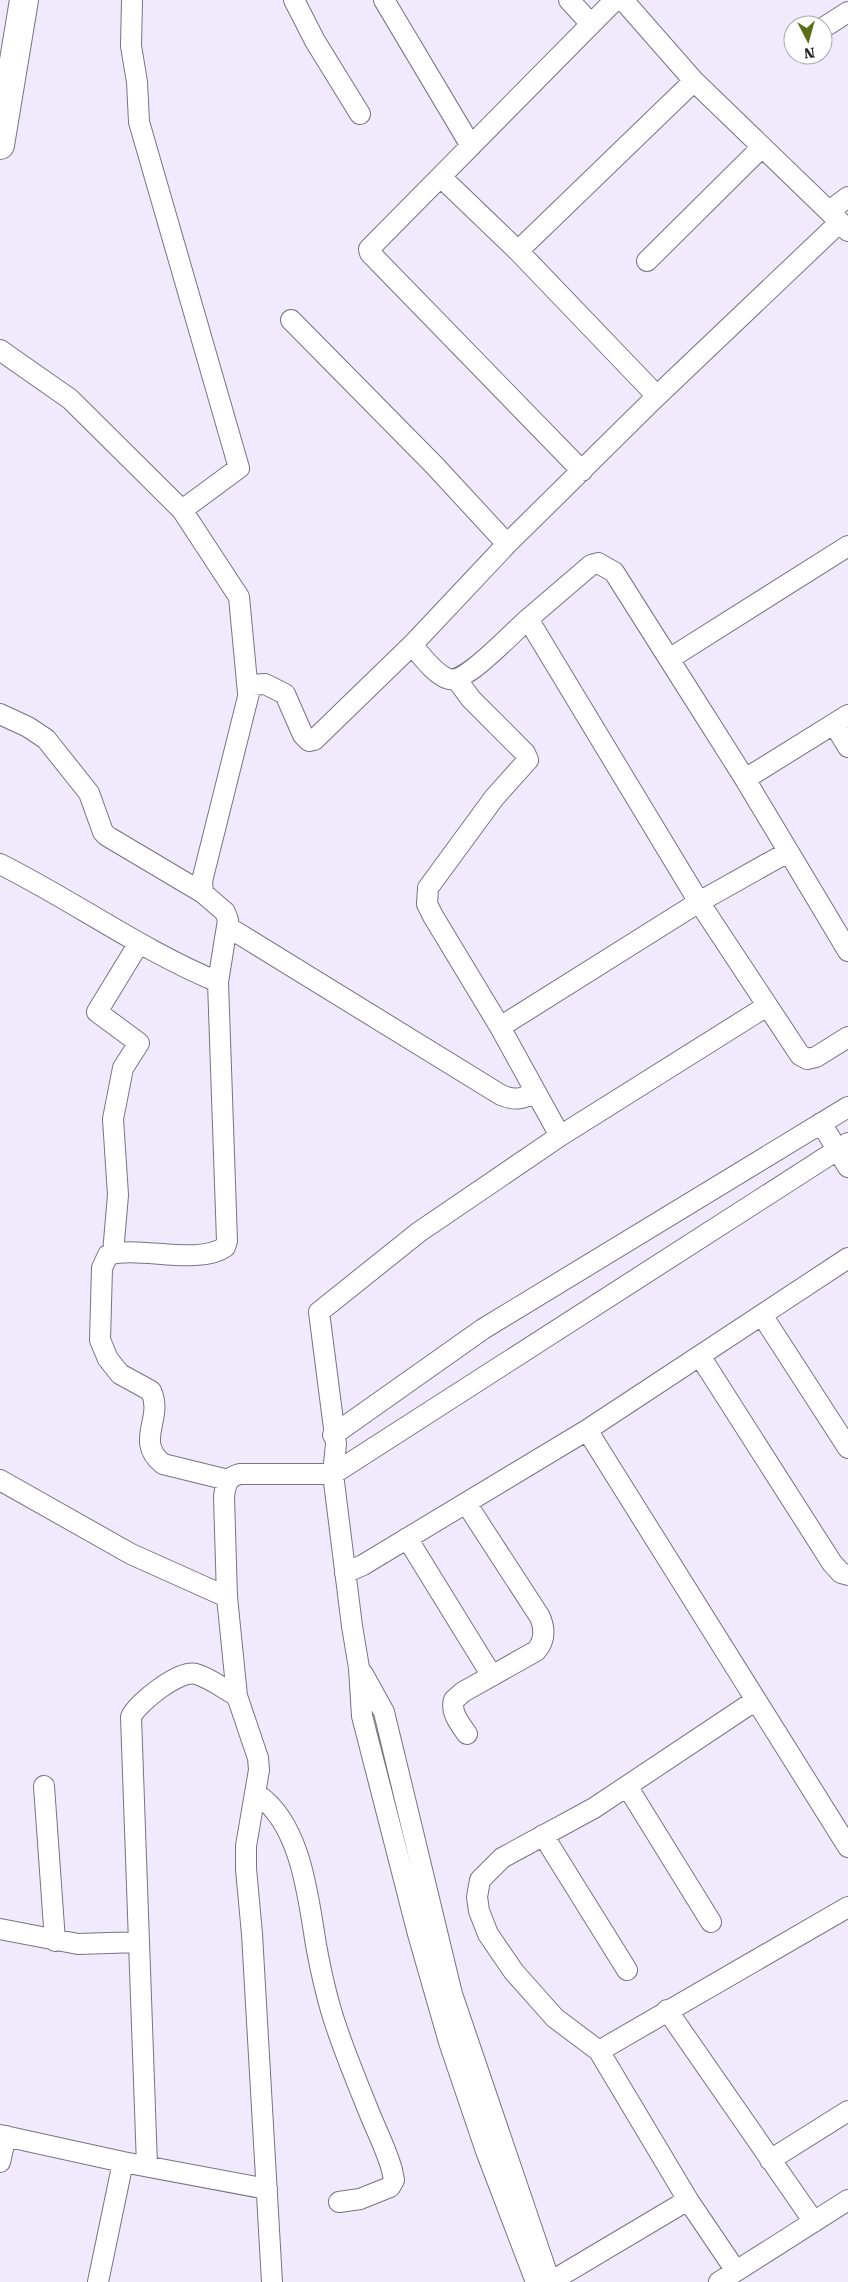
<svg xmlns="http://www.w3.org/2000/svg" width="848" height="2282" viewBox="0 0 848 2282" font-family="'Roboto Serif',serif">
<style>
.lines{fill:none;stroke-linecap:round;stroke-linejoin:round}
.street-casing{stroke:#787383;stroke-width:22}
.secondary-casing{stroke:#787383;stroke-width:30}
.street{stroke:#fff;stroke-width:20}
.secondary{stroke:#fff;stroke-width:28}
</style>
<rect width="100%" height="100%" fill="#f0eafc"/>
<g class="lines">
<g class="street-casing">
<path id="street" d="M132,0l-1,46 6,36 2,40 100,346 -57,42
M294,0l21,41 45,73
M384,0l87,146
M569,0l22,24
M623,0l71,81
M823,28l25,-16
M441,177l77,74
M829,211l19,-14
M840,222l-183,174 -139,-145 176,-170 146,141 8,9
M647,261l115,-114
M291,320l144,146 72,78
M0,350l70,49 112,111 57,87 9,96
M582,471l-212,-218 -1,-4 246,-249
M848,546l-179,113 76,120 103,172
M528,619c-14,12 -63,65 -79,60 -14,-4 -28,-24 -37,-34l95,-101 150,-148
M669,659l-55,-87 -16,-9 -7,2 -63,54 171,283 101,153 7,4 9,-2 32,-20
M457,680l14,19 54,54 3,7 -34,38 -66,90 -1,16 6,12 67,111
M0,714l28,13 18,12 43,54 14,39 4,4 96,57
M834,724l14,23
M745,779l103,-64
M0,864c74,37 141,86 218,118l9,259 -2,6c-27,19 -88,-2 -117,8l-6,13 -2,72 8,19 12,15 31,17c13,28 -17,50 12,73l65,16
M228,927l273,168c14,6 22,4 34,-3
M218,982l10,-62 -3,-8 -22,-19 -1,-12 49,-196 14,-1 20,10 18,41 6,6 5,-1 98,-95
M821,1123l27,44
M560,1136l-60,-109 199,-125 89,-50
M113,1253l5,-58 -5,-76 10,-51 16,-25 -42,-31 42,-69
M762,1315l86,133
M700,1356l132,207 9,10 7,2
M587,1430l261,417
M333,1435l150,-106 365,-222
M0,1480l131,74 96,43 10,99 21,62 1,12 -13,76v23l6,65 20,348
M466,1503l74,114c5,12 5,24 -4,34l-73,41 -9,8c-4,12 6,24 13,34
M407,1538l85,138
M345,1573l18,-8 224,-135 261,-172
M227,1597l-3,-101c2,-12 3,-19 16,-22h93l515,-331
M363,1674l21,38 68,282 98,288
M44,1786l11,155
M627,1786l84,136
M257,1794c44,30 51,102 59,151 5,27 11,55 20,81 9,27 20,54 31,81 8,21 19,41 25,63l2,10 -4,7 -30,12 -21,3
M543,1835l84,135
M0,1929l78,15 61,-2 8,223
M139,1942l-8,-225c6,-14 49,-48 65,-43 14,4 28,15 41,22
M667,2010l147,212
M599,2051l249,-144
M0,2135l123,27 144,27
M770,2160l78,-49
M0,2162l6,-26
M736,2271l-48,-71 -89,-149 -44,-33 -41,-46 -26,-38 -9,-23 -2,-14 3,-17 22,-22 92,-50 162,-108
M98,2282l25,-120
M536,2282l-50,-131 -37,-109 -31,-108 -56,-218 -3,-48 -7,-42 -19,-152 3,-30 -17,-132 100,-80 141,-96 207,-130
M550,2282l138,-82
M719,2282l129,-82"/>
</g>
<g class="secondary-casing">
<path id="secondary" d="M0,145l24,-145"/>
</g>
<use href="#street" class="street"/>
<use href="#secondary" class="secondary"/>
</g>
<g transform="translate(808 40) rotate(174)"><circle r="24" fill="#ffffff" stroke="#aaa9ac"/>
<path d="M0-4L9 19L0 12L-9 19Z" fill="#5d6e1b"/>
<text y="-8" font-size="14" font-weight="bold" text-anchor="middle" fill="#2a282f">N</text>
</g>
</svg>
